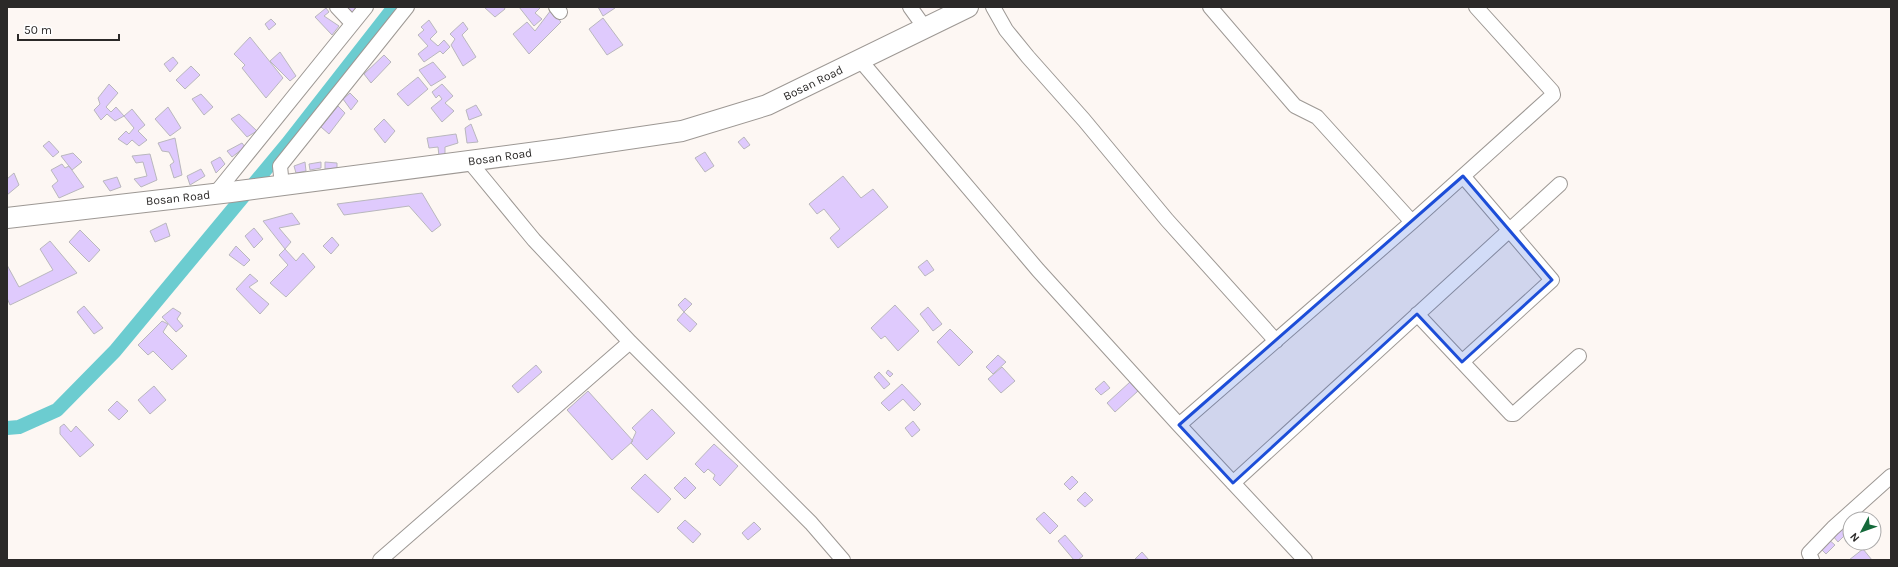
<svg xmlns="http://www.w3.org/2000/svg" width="1898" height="567" viewBox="0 0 1898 567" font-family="Karla,sans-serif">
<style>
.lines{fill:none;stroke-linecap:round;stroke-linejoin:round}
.canal{stroke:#6cccd0;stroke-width:14}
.building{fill:#dfcafd;stroke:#b9b7bd}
.minor-casing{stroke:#9d9894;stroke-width:16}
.secondary-casing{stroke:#9d9894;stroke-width:22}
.minor{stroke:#fff;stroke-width:14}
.secondary{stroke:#fff;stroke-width:20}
.marked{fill:#1d4ed8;fill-opacity:0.2;stroke:#1d4ed8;stroke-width:3;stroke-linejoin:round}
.labels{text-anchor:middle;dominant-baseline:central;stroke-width:3;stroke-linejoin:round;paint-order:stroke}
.street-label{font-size:12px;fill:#2b2928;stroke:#fff}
</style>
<rect width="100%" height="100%" fill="#fdf7f3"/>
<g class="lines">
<path class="canal" d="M7,428l12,-1 38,-17 58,-59 172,-207 107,-137"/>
</g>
<path class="building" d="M344,7h13l-4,9z
M484,7h20l1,2 -10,8z
M519,7h22l-6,6 7,6 -8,7z
M598,7h16l1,1 -12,8z
M326,8l3,4 -5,4 15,10 -7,9 -17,-18z
M551,10l10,12 -32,32 -16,-20 14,-12 8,9z
M603,18l20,27 -16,10 -18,-26z
M271,19l5,5 -7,6 -4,-6z
M429,20l8,12 -7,7 8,7 6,-6 6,7 -7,7 -3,-3 -16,11 -6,-8 10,-8 -10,-11 6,-5 -3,-3z
M463,22l5,7 -6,6 14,22 -13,9 -12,-21 4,-6 -5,-5z
M250,37l33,41 -17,20 -24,-30 3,-3 -11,-11z
M280,52l16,24 -6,5 -20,-20z
M384,55l7,7 -20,21 -7,-9z
M173,57l5,6 -8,9 -6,-8z
M433,62l13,15 -15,9 -12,-16z
M191,66l9,9 -15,14 -9,-9z
M418,77l10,12 -20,17 -11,-12z
M109,84l9,9 -12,14 5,5 5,-5 8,9 -9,5 -8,-7 -6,6 -7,-10 6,-6 -2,-6z
M442,84l11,12 -8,7 9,8 -12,11 -11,-14 11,-9 -3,-4 -3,3 -4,-6z
M350,93l8,8 -7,9 -8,-11z
M201,94l12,13 -9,8 -12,-16z
M476,105l6,10 -13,5 -3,-10z
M338,106l7,7 -16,21 -8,-7z
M168,107l13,21 -11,8 -15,-17z
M132,109l13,16 -7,6 9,9 -8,6 -7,-6 -5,5 -9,-6 8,-8 3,3 5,-6 -10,-12z
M239,114l18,17 -10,6 -16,-18z
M384,119l11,12 -10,12 -11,-14z
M471,124l7,18 -11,1 -2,-15z
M456,134l2,9 -13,4v9h-6l-1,-9 -9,1 -2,-10z
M744,137l6,8 -6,4 -6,-7z
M175,138l7,37 -8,3 -4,-13 4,-3 -5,-10 -7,-1 -4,-8z
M49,141l10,11 -6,5 -10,-11z
M242,143l3,4 -13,10 -5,-6z
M705,152l9,14 -9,6 -10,-14z
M73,153l9,9 -10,8 -11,-14z
M150,154l7,26 -16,7 -7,-8 13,-3 -4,-14 -7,1 -4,-7z
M220,157l5,7 -9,9 -5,-11z
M305,162l1,9 -10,2 -2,-7z
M321,162v6l-11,2 -1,-6z
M325,162l12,1v5l-12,1z
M62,164l3,4 4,-2 15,21 -25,11 -7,-12 6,-5 -7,-11z
M201,169l4,7 -15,9 -3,-9z
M14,173l5,12 -12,10v-16z
M843,176l18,22 12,-9 15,18 -50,41 -8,-10 10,-9 -16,-20 -7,5 -8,-10z
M117,177l4,10 -11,4 -7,-10z
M422,193l19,32 -9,7 -23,-26 -65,9 -7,-11z
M292,213l8,11 -21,4 12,14 -6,7 -22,-28z
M166,223l4,13 -15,6 -5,-11z
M254,228l9,11 -9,9 -9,-12z
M80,230l20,20 -11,12 -20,-20z
M332,237l7,8 -8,9 -8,-8z
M50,241l27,32 -67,32 -3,-7v-33l12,22 34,-17 -13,-21z
M236,246l14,14 -6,6 -15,-11z
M285,249l11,12 7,-8 12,14 -29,30 -16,-14 18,-18 -9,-10z
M927,260l7,10 -9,6 -7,-9z
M250,274l8,7 -9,6 20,17 -9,10 -24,-25z
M685,298l7,6 -8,8 -6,-7z
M895,305l24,26 -21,20 -13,-15 -4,3 -10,-11z
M84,306l19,22 -9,6 -17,-22z
M928,307l14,17 -9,7 -13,-17z
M173,308l8,5 -4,6 6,7 -7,6 -14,-15z
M684,312l13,12 -7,8 -13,-12z
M162,321l6,3 -5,8 24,24 -15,14 -19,-19 -5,4 -10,-10z
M950,329l23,23 -14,14 -22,-24z
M998,355l8,7 -13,12 -7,-7z
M536,365l6,7 -24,21 -6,-7z
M1002,367l13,14 -14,12 -13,-14z
M888,370l5,4 -3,3 -4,-4z
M879,372l11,12 -6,5 -10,-12z
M1104,381l6,7 -9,7 -6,-6z
M1130,382l8,9 -23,21 -8,-9z
M902,384l19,20 -7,7 -11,-12 -14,12 -8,-8z
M154,386l12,14 -16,14 -12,-14z
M588,391l45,50 -21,19 -45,-50z
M117,401l11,10 -9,9 -11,-10z
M652,409l23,24 -28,27 -16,-17 5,-11 -4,-4z
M913,421l7,9 -8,7 -7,-9z
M64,424l7,8 5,-6 18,19 -14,12 -20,-23v-7z
M714,444l24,22 -18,20 -7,-7 2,-4 -7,-6 -4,4 -9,-9z
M645,474l26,25 -13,14 -27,-25z
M1072,476l6,6 -8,8 -6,-6z
M685,477l11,11 -11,11 -11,-11z
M1085,492l8,8 -8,7 -8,-7z
M1044,512l14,14 -8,8 -14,-15z
M1850,519v11l-12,12 -5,-6z
M685,520l16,14 -8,9 -16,-15z
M754,522l7,7 -13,11 -6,-7z
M1065,535l18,21 -5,4h-4l-16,-19z
M1828,539l7,6 -9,9 -6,-6z
M1863,549l9,11h-23z
M1142,552l7,8 -14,-1z"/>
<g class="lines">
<g class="minor-casing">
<path id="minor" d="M337,7l15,16
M556,7l4,5
M910,7l15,21
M993,7l13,23 22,27 56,63 83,100 109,121
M1210,7l85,99 22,11 95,105
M860,60l178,210 141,155 126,135
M469,161l65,79 96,102 181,181 32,37
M282,186l-2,-20 127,-159
M215,194l151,-187
M1417,314l94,100h3l65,-58
M1462,362l90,-82 -89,-104
M1179,425l233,-203 141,-127 -1,-4 -76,-84
M1233,483l327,-299
M380,560l250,-218
M1812,560l-3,-7 24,-25 58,-52"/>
</g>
<g class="secondary-casing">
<path id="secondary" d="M7,218l224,-26 329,-43 122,-18 85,-26 201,-98"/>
</g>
<use href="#minor" class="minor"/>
<use href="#secondary" class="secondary"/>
</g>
<path class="marked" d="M1463,176l89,104 -90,82 -45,-48 -184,169 -54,-58z"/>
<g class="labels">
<g class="street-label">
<text transform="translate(813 83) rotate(-26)">Bosan Road</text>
<text transform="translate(500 157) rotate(-8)">Bosan Road</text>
<text transform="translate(178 198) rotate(-6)">Bosan Road</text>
</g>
</g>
<rect width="1898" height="567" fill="none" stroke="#2b2928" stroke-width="16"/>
<g transform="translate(1862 531) rotate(229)"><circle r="19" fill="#ffffff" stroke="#aaa9a9"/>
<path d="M0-3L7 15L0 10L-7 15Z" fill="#14693a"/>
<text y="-6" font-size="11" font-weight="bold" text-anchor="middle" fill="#2b2928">N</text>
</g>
<path d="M18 34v6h101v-6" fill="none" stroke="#2b2928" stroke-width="2"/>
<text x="24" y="34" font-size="12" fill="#2b2928" stroke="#ffffff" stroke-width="3" paint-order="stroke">50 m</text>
</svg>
